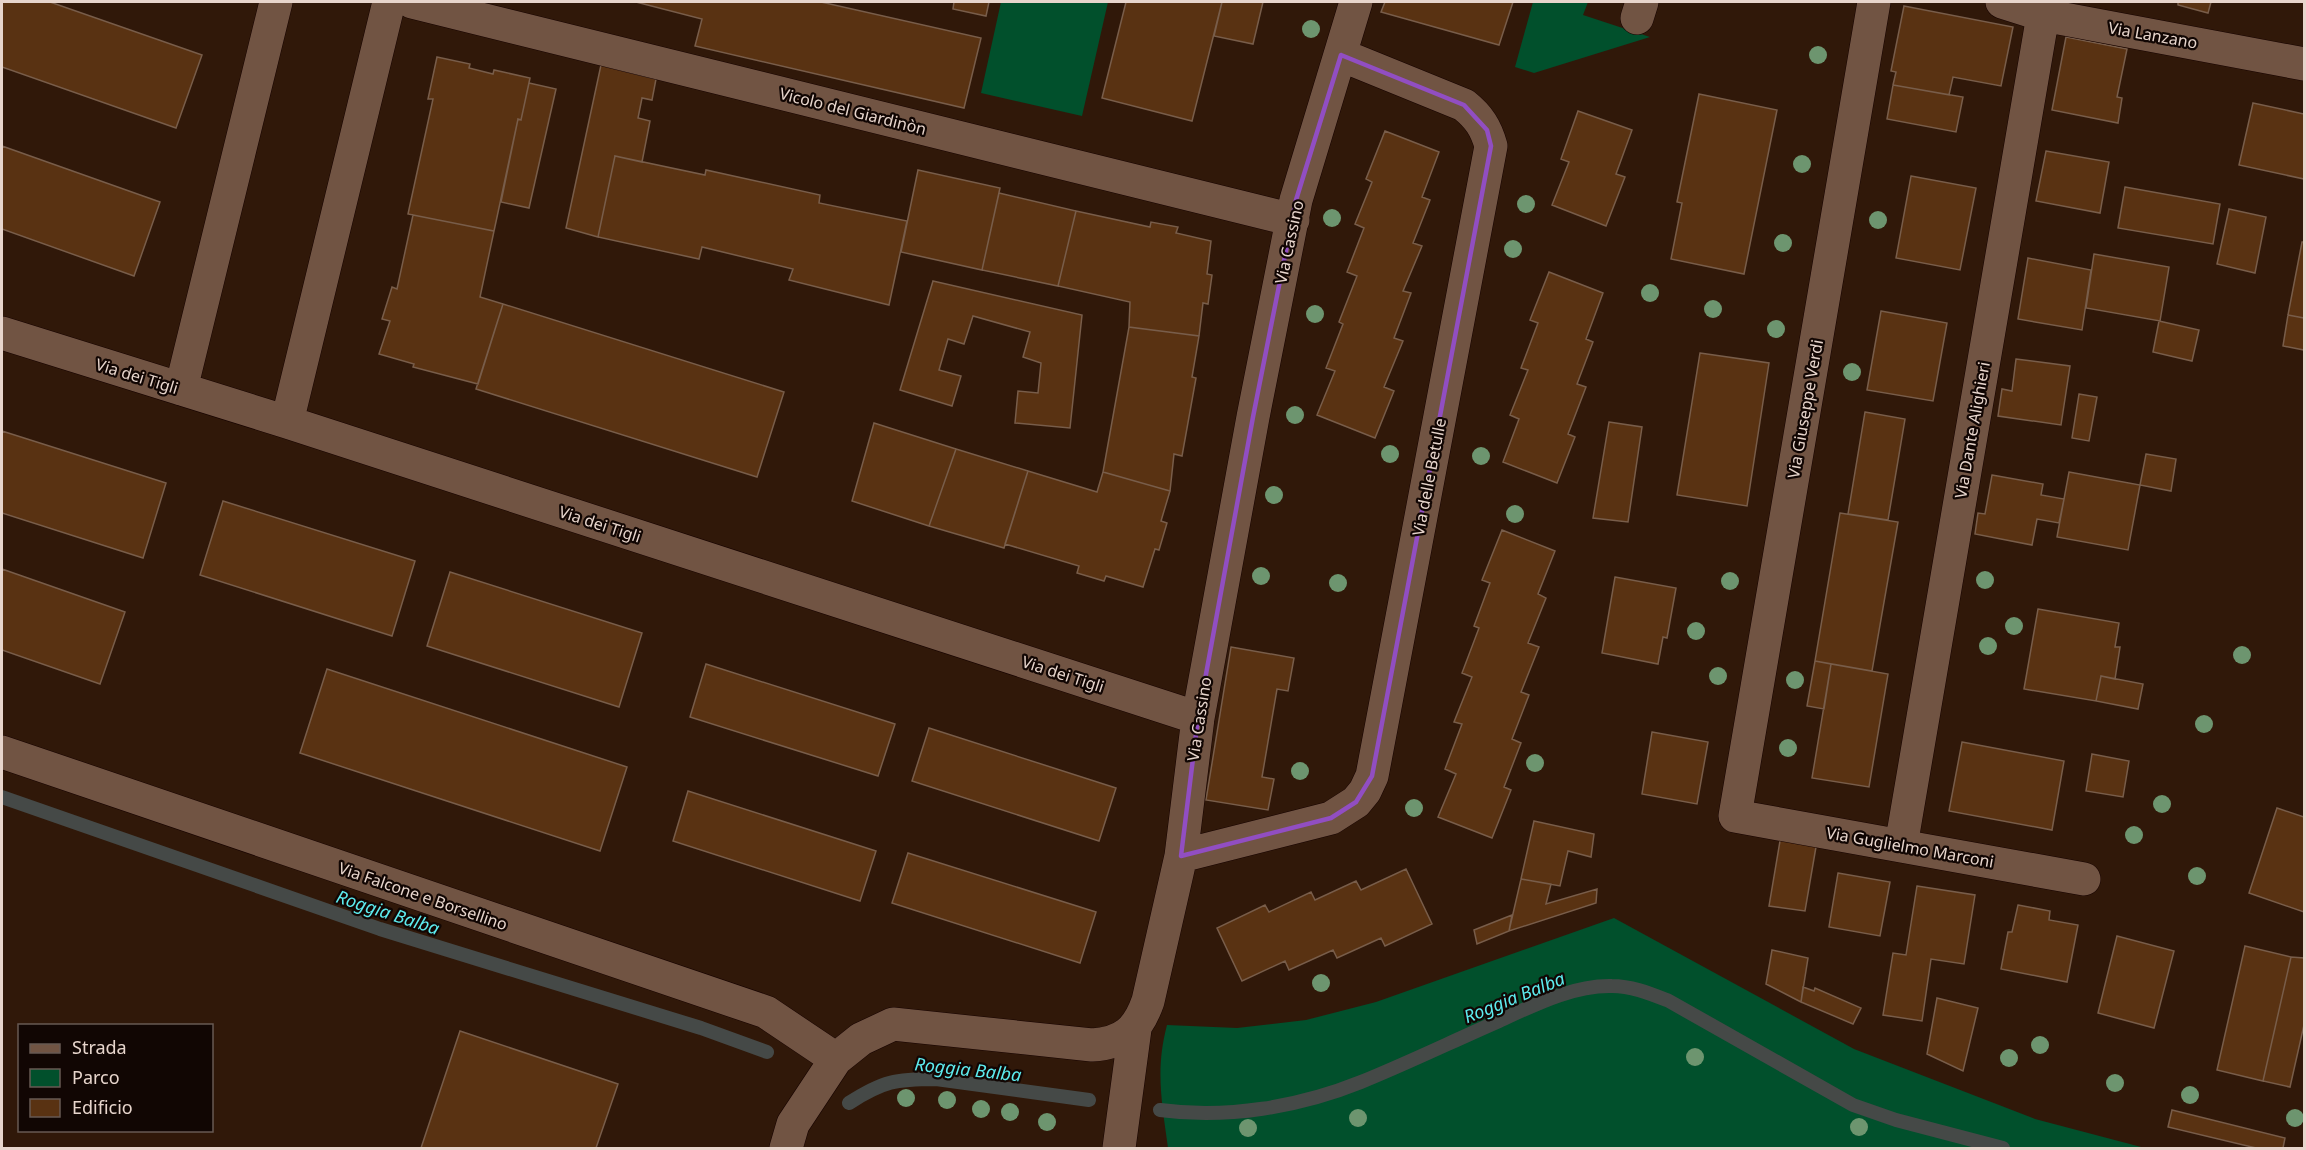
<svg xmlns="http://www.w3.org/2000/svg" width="2306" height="1150" viewBox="0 0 2306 1150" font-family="'Noto Sans',sans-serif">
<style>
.green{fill:#01502c}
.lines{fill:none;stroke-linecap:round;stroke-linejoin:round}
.stream{stroke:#454947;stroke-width:14}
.building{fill:#593212;stroke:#785d4a;stroke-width:1.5}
.minor-casing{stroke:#170300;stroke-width:34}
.minor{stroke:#715443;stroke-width:33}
.tree{fill:#6d956f}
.marked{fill:none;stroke:#914ec2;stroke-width:4.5;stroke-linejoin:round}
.labels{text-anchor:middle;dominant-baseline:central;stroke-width:4.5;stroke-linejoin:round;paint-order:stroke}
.street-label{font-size:16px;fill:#e7d5cc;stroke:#110603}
.water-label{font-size:18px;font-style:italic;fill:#5debee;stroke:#110603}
</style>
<rect width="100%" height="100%" fill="#301809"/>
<path class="green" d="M1001,2h107l-26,114 -101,-23z
M1533,2h55l-5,13 67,22 -116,36 -19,-6z
M1614,918l240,131 181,70 110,29h-977c-6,-45 -13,-78 -1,-123l70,3 69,-8 70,-18z"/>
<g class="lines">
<path class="stream" d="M2,797l378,132 321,99 66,24
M849,1103c34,-22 47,-24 87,-24l153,21
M1160,1110c67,9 139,-3 201,-28 47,-19 92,-41 138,-61 35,-16 74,-36 113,-35 20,0 39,8 57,15l184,104 43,15 107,28"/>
</g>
<path class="building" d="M2,2h48l152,53 -26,73 -174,-61z
M636,2h185l160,36 -17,70 -269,-62 7,-27z
M954,2h35l-3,14 -33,-7z
M1126,2h96l-30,119 -90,-23z
M1222,2h41l-10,42 -39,-8z
M1385,2h128l-14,43 -118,-33z
M2178,2h33l-3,11 -30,-8z
M1904,6l109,21 -12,59 -48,-9 -4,18 -56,-10 3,-13 -5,-1z
M2066,37l61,12 -10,48 5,1 -4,25 -66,-13z
M437,57l33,7 -1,4 24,6 1,-4 36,8 -9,42 -3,-1 -24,112 -86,-17 25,-115h-5z
M601,65l55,14 -4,21 -10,-2 -4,20 12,3 -8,41 -27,-6 -17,81 -32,-9z
M529,83l27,6 -27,119 -28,-6 17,-83 3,1z
M1893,85l70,12 -7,35 -69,-13z
M1699,94l78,16 -33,164 -73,-15 11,-56 -5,-1z
M2253,103l51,11v65l-65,-14z
M1578,111l54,19 -16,44 9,3 -19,49 -54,-21 17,-43 -8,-3z
M1385,131l54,21 -17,45 8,3 -17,43 9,3 -19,45 8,2 -17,45 9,3 -19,46 10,4 -19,47 -58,-23 18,-44 -9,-3 17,-44 -4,-2 18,-46 -10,-4 17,-44 -9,-4 17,-42 -6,-3z
M2,146l158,56 -26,74 -132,-47z
M2046,151l63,11 -9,51 -64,-12z
M615,156l90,19 1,-5 114,25 -1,8 88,18 -18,84 -100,-25 4,-11 -91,-22 -3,12 -101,-22z
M918,170l82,18 -18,82 -81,-18z
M1911,176l65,12 -16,82 -64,-12z
M2125,187l95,17 -7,40 -95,-16z
M999,193l77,18 -18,75 -76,-16z
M2229,209l37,8 -11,56 -38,-9z
M1076,211l74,16 1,-5 27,5 -2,6 35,8 -4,33 5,1 -4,29 -5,-1 -4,33 -70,-9 1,-25 -72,-16z
M413,215l81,16 -14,66 23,7 -25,80 -65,-17 1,-3 -35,-10 11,-33 -8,-2 10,-32 5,2z
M2302,242h2v76l-16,-3z
M2094,254l75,13 -9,54 -74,-13z
M2028,258l63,12 -9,60 -64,-11z
M1549,272l54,21 -17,46 7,3 -16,42 9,3 -18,47 7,3 -18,46 -54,-21 16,-43 -9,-4 18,-45 -7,-2 17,-45 -8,-3z
M933,281l149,34 -12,113 -55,-5 3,-32 20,2 3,-30 -18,-6 7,-25 -57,-16 -9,28 -16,-5 -9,31 22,6 -9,30 -52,-16z
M503,304l281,88 -27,85 -281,-88z
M1881,311l66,12 -14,78 -66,-11z
M2288,315l16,3v32l-21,-4z
M2159,321l40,9 -7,31 -39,-9z
M1129,327l70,9 -7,41 4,1 -14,78 -8,-2 -4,37 -67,-19z
M1700,353l69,10 -22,143 -70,-11z
M2016,359l54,7 -9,59 -63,-9 4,-27 10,2z
M2079,394l18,3 -8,44 -17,-3z
M1865,412l40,7 -17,101 -40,-6z
M1609,422l33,5 -14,95 -35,-4z
M874,423l82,26 -27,77 -77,-25z
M2,431l164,52 -23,75 -141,-45z
M956,449l72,22 -24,77 -75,-22z
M2146,454l30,5 -5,32 -31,-6z
M1028,471l69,21 6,-20 67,19 -9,30 6,2 -8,27 -4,-1 -12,38 -37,-11 -2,5 -27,-8 2,-7 -74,-22z
M2069,472l71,13 -12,65 -71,-13z
M1992,475l51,9 -2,11 23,4 -5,24 -22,-4 -5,26 -57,-11 3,-21 7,1z
M223,501l192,60 -23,75 -192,-61z
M1840,513l58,9 -26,149 -57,-10z
M1502,530l53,21 -17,43 8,4 -18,45 11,4 -18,45 8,3 -17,44 9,4 -17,44 7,3 -19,48 -54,-21 18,-43 -11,-5 17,-45 -8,-2 18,-45 -10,-4 17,-45 -5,-2 16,-43 -8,-3z
M2,569l123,43 -25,72 -98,-34z
M450,572l192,61 -23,74 -192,-61z
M1615,577l61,11 -9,50 -4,-1 -5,27 -56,-11z
M2038,609l81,14 -4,24h5l-5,32 -14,-3 -5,25 -72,-12z
M1231,647l63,11 -6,33 -11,-2 -15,88 12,2 -6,31 -62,-10z
M1815,661l16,3 -7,45 -17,-3z
M706,664l189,60 -17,52 -188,-59z
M1831,664l57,10 -19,113 -57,-9z
M327,669l300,98 -27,84 -300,-98z
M2101,676l42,8 -5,25 -42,-8z
M929,728l187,60 -17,53 -187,-60z
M1652,732l56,10 -11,62 -55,-10z
M1962,742l102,19 -12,69 -103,-19z
M2092,754l37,7 -6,36 -37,-6z
M688,791l188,60 -16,50 -187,-60z
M2277,808l27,9v95l-55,-19z
M1534,821l60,13 -3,23 -23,-6 -8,35 -39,-7z
M1781,835l36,6 -12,70 -36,-5z
M908,853l188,59 -16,51 -188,-60z
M1406,869l26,55 -47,22 -4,-8 -44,20 -4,-8 -44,20 -4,-9 -43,20 -25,-53 48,-23 4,7 42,-20 4,8 41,-19 5,9z
M1838,873l52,9 -10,54 -51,-9z
M1521,879l30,5 -5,20 51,-15 -1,14 -87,28z
M1917,886l58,9 -11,69 -33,-5 -9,62 -39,-6 10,-62 13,2z
M2018,905l32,6 -1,9 29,5 -11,57 -66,-13 7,-37h4z
M1512,915l-3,16 -32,13 -3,-14z
M2117,936l57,15 -20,77 -56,-15z
M2245,946l46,11 -28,124 -46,-11z
M1772,950l36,8 -7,44 -35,-18z
M2291,957l13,1v67l-14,62 -27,-6z
M1803,987l11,4 1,-3 46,20 -8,16 -52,-22z
M1937,998l41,10 -15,63 -36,-17z
M460,1031l158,53 -22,64h-175z
M2172,1110l113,28 -2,10h-27l-88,-21z"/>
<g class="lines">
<g class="minor-casing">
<path id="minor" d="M412,2l881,218
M1874,2l-139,814 349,63
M2002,2l41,13 261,49
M1637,18l5,-16
M2,333l285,89 911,296
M181,389l95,-387
M287,422l102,-420
M2,752l764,260 70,47
M1901,846l142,-831
M1181,856l150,-38 25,-16 9,-11 7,-15 119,-630c-5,-18 -12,-29 -27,-41l-123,-50
M786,1148l7,-24 43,-65 25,-20 32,-15 199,21c32,-2 46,-15 56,-44l33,-145 17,-138 55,-301 43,-217 60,-198
M1119,1148l16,-119"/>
</g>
<use href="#minor" class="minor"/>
</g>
<g class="tree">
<circle cx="1311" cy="29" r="9"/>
<circle cx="1818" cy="55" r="9"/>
<circle cx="1802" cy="164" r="9"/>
<circle cx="1526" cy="204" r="9"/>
<circle cx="1332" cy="218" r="9"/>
<circle cx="1878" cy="220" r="9"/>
<circle cx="1783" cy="243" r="9"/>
<circle cx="1513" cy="249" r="9"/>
<circle cx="1650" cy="293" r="9"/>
<circle cx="1713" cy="309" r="9"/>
<circle cx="1315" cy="314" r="9"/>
<circle cx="1776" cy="329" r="9"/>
<circle cx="1852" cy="372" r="9"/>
<circle cx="1295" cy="415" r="9"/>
<circle cx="1390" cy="454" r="9"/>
<circle cx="1481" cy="456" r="9"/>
<circle cx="1274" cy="495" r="9"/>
<circle cx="1515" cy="514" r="9"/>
<circle cx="1261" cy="576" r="9"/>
<circle cx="1985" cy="580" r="9"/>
<circle cx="1730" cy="581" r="9"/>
<circle cx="1338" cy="583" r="9"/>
<circle cx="2014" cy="626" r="9"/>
<circle cx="1696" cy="631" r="9"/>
<circle cx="1988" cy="646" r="9"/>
<circle cx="2242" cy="655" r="9"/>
<circle cx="1718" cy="676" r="9"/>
<circle cx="1795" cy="680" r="9"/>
<circle cx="2204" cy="724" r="9"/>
<circle cx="1788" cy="748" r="9"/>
<circle cx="1535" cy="763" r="9"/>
<circle cx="1300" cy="771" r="9"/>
<circle cx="2162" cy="804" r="9"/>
<circle cx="1414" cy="808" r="9"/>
<circle cx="2134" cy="835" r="9"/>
<circle cx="2197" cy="876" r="9"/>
<circle cx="1321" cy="983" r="9"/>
<circle cx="2040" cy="1045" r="9"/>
<circle cx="1695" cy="1057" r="9"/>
<circle cx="2009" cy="1058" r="9"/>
<circle cx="2115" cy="1083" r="9"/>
<circle cx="2190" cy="1095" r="9"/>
<circle cx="906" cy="1098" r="9"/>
<circle cx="947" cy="1100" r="9"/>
<circle cx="981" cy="1109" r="9"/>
<circle cx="1010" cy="1112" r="9"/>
<circle cx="1358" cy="1118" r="9"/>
<circle cx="2295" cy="1118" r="9"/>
<circle cx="1047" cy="1122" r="9"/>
<circle cx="1859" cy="1127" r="9"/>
<circle cx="1248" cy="1128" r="9"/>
</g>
<path class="marked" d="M1341,55l123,50 23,25 4,16 -119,630 -16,26 -25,16 -150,38 17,-138 55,-301 43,-217z"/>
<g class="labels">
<g class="street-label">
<text transform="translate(2153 35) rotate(10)">Via Lanzano</text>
<text transform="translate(853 111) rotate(14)">Vicolo del Giardinòn</text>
<text transform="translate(1289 242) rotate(-78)">Via Cassino</text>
<text transform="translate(137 376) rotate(17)">Via dei Tigli</text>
<text transform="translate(1805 409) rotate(-80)">Via Giuseppe Verdi</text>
<text transform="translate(1972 430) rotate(-80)">Via Dante Alighieri</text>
<text transform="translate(1429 477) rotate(-79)">Via delle Betulle</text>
<text transform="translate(600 524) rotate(18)">Via dei Tigli</text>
<text transform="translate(1063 674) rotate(18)">Via dei Tigli</text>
<text transform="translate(1199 719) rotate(-81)">Via Cassino</text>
<text transform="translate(1910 847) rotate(10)">Via Guglielmo Marconi</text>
<text transform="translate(423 896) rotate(19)">Via Falcone e Borsellino</text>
</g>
<g class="water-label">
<text transform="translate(388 912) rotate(18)">Roggia Balba</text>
<text transform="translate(1514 997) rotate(-22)">Roggia Balba</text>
<text transform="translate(968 1069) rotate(6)">Roggia Balba</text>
</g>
</g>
<rect width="2306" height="1150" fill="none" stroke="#e7d5cc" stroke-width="6"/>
<rect x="18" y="1024" width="195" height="108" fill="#110603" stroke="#675953" stroke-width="1.5"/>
<rect x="30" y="1044" width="30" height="9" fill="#715443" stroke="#675953" stroke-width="1.5"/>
<text x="72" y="1054" font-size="18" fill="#e7d5cc">Strada</text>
<rect x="30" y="1069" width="30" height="18" fill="#01502c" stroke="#675953" stroke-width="1.5"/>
<text x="72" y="1084" font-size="18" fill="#e7d5cc">Parco</text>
<rect x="30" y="1099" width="30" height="18" fill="#593212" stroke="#675953" stroke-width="1.5"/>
<text x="72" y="1114" font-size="18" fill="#e7d5cc">Edificio</text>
</svg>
